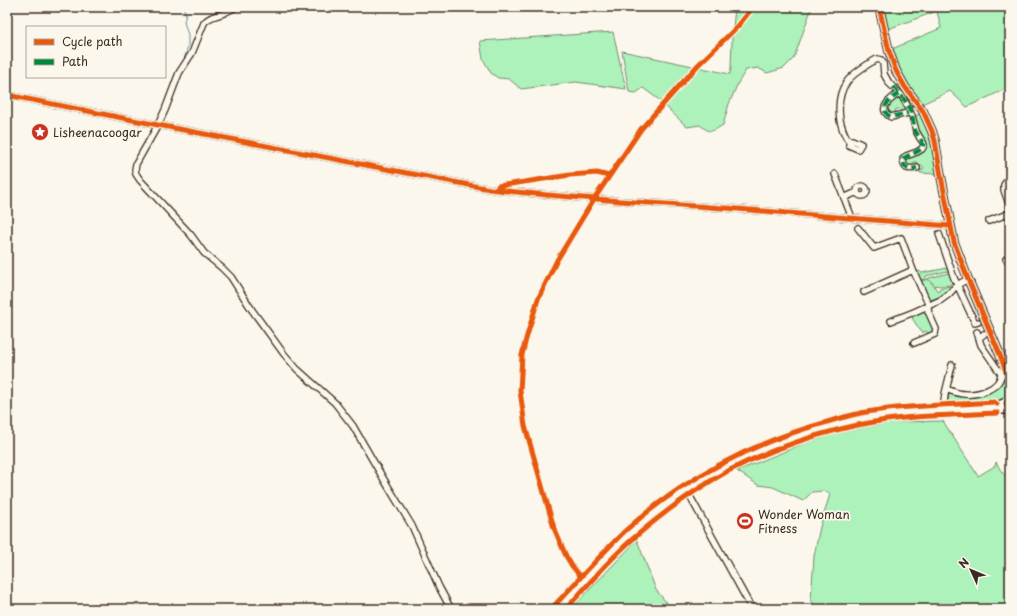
<svg xmlns="http://www.w3.org/2000/svg" width="1017" height="616" viewBox="0 0 1017 616" font-family="'Playpen Sans',sans-serif">
<style>
.green{fill:#adf1bb;stroke:#748e6c}
.lines{fill:none;stroke-linecap:round;stroke-linejoin:round}
.stream{stroke:#6c8f9b;stroke-width:1}
.minor-casing{stroke:#3b2a1e;stroke-width:8}
.major-casing{stroke:#3b2a1e;stroke-width:10}
.minor{stroke:#fbf7ec;stroke-width:5.5}
.major{stroke:#fbf7ec;stroke-width:7}
.quiet{stroke:#00873e;stroke-width:4;stroke-dasharray:8 4;stroke-linecap:butt}
.cycleway-casing{stroke:#fbf7ec;stroke-width:8}
.cycleway{stroke:#e8590c;stroke-width:5}
.labels{text-anchor:middle;dominant-baseline:central;stroke-width:3.5;stroke-linejoin:round;paint-order:stroke}
.poi-label{font-size:12px;fill:#3b2a1e;stroke:#fbf7ec;text-anchor:start}
</style>
<rect width="100%" height="100%" fill="#fbf7ec"/>
<filter id="ink" filterUnits="userSpaceOnUse"><feTurbulence type="fractalNoise" baseFrequency=".025" numOctaves="2"/><feDisplacementMap in="SourceGraphic" scale="8" xChannelSelector="R" yChannelSelector="G"/><feConvolveMatrix kernelMatrix="1 2 1 2 8 2 1 2 1" color-interpolation-filters="sRGB"/></filter>
<g filter="url(#ink)">
<path class="green" d="M735,7h77l-18,51 -10,10 -17,5 -9,-5 -12,2 -8,13 -9,21 -6,21c-12,7 -12,9 -23,0l-13,2 -29,-28 -15,-11 -7,5 -7,-1 -7,-41 108,23 1,-6 1,-29z
M884,7h126v80l-43,20 -17,-16 -28,13 -17,-23 -7,-15 -6,-17 49,-21 -4,-17 -49,18z
M613,32l13,57 -50,-7 -55,7 -12,-10 -11,-1 -7,-5 -8,-14 -3,-18z
M899,97v2l2,1 5,10c-3,2 -4,2 -7,-1h-3l-1,4 -2,1 -5,-2 -1,-5 10,-9z
M920,114l7,14 4,14 6,32 -17,-1v-3h3v-4h-4l-2,-4h-3l-3,4 -5,-2 -1,-7 17,-8 -8,-33z
M947,268l1,3 -22,5v3l-6,1 -3,-8 2,-1 3,2z
M949,273l3,9 -1,3 -12,1 -2,-1 -1,1 -8,-7 1,-1z
M928,279l7,8v1l3,3 2,-3 11,-2c-5,7 -13,13 -22,14l-8,-19z
M924,310l2,1 7,17 -1,3 -3,3 -3,-3 -4,2 -10,-15 2,-1 -2,-3z
M1004,376c3,11 5,20 -7,26l-49,2 -1,-1 2,-6 -1,-1 2,-2 3,1 1,-2 7,3 38,-12z
M943,421l35,55 17,-10 1,-4 5,9 5,5 4,-1v134h-193l-6,-9 3,-44 6,-29 10,-33 -6,-3 -12,1 -9,9 -30,-14 -15,-2 -21,-14 68,-28 29,-9 33,-7 28,-5z
M637,540l19,50 16,19h-101z"/>
<g class="lines">
<path class="stream" d="M183,7l3,7 -2,8 4,13v11l-3,10v2"/>
<g class="minor-casing">
<path id="minor" d="M236,7c-4,2 -8,4 -12,6 -7,3 -15,3 -20,10l-12,30 -13,20 -14,37 -7,15 -22,39 -1,6 1,4 4,6 51,55 13,18 18,15 9,9 21,33 32,44 13,15 38,34 18,23 30,52 29,48 27,61 12,22
M899,93c-8,6 -23,16 -8,24l17,-4
M7,95l151,30 332,64c82,10 164,14 247,20 71,5 142,12 213,17
M852,140l9,4 -3,5 -9,-4 1,-3z
M850,142c-6,-6 -8,-14 -10,-22 -5,-34 10,-46 37,-61l4,1 2,3 1,11 5,9 13,13 6,11 4,9 4,15 4,7 3,4 1,3 -2,4 -5,3 -11,4 -3,3c1,11 4,10 14,9
M835,174l17,44
M1010,176l-6,9v5l6,17
M857 191a5 5 0 1 1 10 0a5 5 0 1 1-10 0Z
M844,198l13,-6
M989,221l21,-8
M858,228l16,20 27,-10 12,32 16,36 -1,5 8,18 -1,5 -21,9
M939,234l15,44 21,45 3,-1
M1006,259l4,-2
M864,292l49,-22
M891,321l23,-9 27,-12 8,-6 8,-9 11,-6
M979,338l5,-4
M1010,365v1
M946,389c6,2 12,5 19,5 13,1 35,-5 36,-20l-20,-29 -4,-13
M943,410l2,-16 7,-29
M687,491l65,118"/>
</g>
<g class="major-casing">
<path id="major" d="M879,7l10,44 7,20 9,16 18,24 9,20 3,10 6,35 13,66 14,37 32,76 8,22 2,6v12
M989,408l6,2h14
M559,609c24,-26 47,-53 73,-76 68,-61 153,-101 243,-117 21,-3 44,-5 66,-6 22,-1 45,2 65,-8"/>
</g>
<use href="#minor" class="minor"/>
<use href="#major" class="major"/>
<path class="quiet" d="M893,87c8,7 16,18 19,28 1,5 2,10 3,15 2,5 9,12 8,16 -1,6 -15,8 -20,13 1,11 4,10 14,9
M899,93c-8,6 -23,16 -8,24l17,-4"/>
<g class="cycleway-casing">
<path id="cycleway" d="M879,7l10,44 7,20 9,16 18,24 9,20 3,10 6,35 13,66 14,37 32,76 8,22 2,6v12l-3,5 -1,4 2,5 2,2
M7,95l151,30 332,64c82,10 164,14 247,20 71,5 142,12 213,17
M498,186l72,-11 27,-2 12,3
M581,577l-9,-11 -6,-10 -12,-28 -29,-102 -5,-35 2,-36 4,-16 12,-40 19,-39 37,-61 47,-70 57,-64 40,-39 15,-19
M551,609c25,-26 49,-54 75,-79 56,-50 125,-87 198,-107 16,-5 33,-10 49,-12 40,-6 81,-6 121,-9l3,2
M566,609c22,-24 44,-51 69,-72 28,-24 59,-47 91,-65 44,-23 100,-42 148,-50 41,-7 83,-7 124,-9"/>
</g>
<use href="#cycleway" class="cycleway"/>
</g>
</g>
<defs>
<g id="sight-disc" transform="scale(0.9)"><circle r="9.5" fill="#c8321e" stroke="#fbf7ec"/><path d="M0-6L1.8-2.2L6-1.7L2.9 1.2L3.7 5.4L0 3.3L-3.7 5.4L-2.9 1.2L-6-1.7L-1.8-2.2Z" fill="#fff"/></g>
<g id="stadium-disc" transform="scale(0.9)"><circle r="9.5" fill="#c8321e" stroke="#fbf7ec"/><path d="M0-5a6.5 5 0 1 0 0 10a6.5 5 0 1 0 0-10ZM-3.5-1.8h7v3.6h-7Z" fill="#fff"/></g>
</defs>
<g fill-rule="evenodd">
<use href="#sight-disc" x="40" y="132"/>
<use href="#stadium-disc" x="745" y="521"/>
</g>
<g class="labels">
<g class="poi-label">
<text x="53" y="132">Lisheenacoogar</text>
<text x="758" y="514">Wonder Woman<tspan x="758" dy="14">Fitness</tspan></text>
</g>
</g>
<rect width="1017" height="616" fill="none" stroke="#fbf7ec" stroke-width="24"/>
<rect x="12" y="12" width="993" height="592" fill="none" stroke="#3b2a1e" stroke-width="1.5" filter="url(#ink)"/>
<rect x="26" y="26" width="140" height="52" fill="#fbf7ec" stroke="#aea59a"/>
<rect x="34" y="39" width="20" height="6" fill="#e8590c" stroke="#aea59a"/>
<text x="62" y="46" font-size="12" fill="#3b2a1e">Cycle path</text>
<rect x="34" y="59" width="20" height="6" fill="#00873e" stroke="#aea59a"/>
<text x="62" y="66" font-size="12" fill="#3b2a1e">Path</text>
<g transform="translate(971 570) rotate(314)" stroke="#fbf7ec" stroke-width="3" paint-order="stroke">
<path d="M0-3L7 15L0 10L-7 15Z" fill="#3b2a1e"/>
<text y="-6" font-size="11" font-weight="bold" text-anchor="middle" fill="#3b2a1e">N</text>
</g>
</svg>
